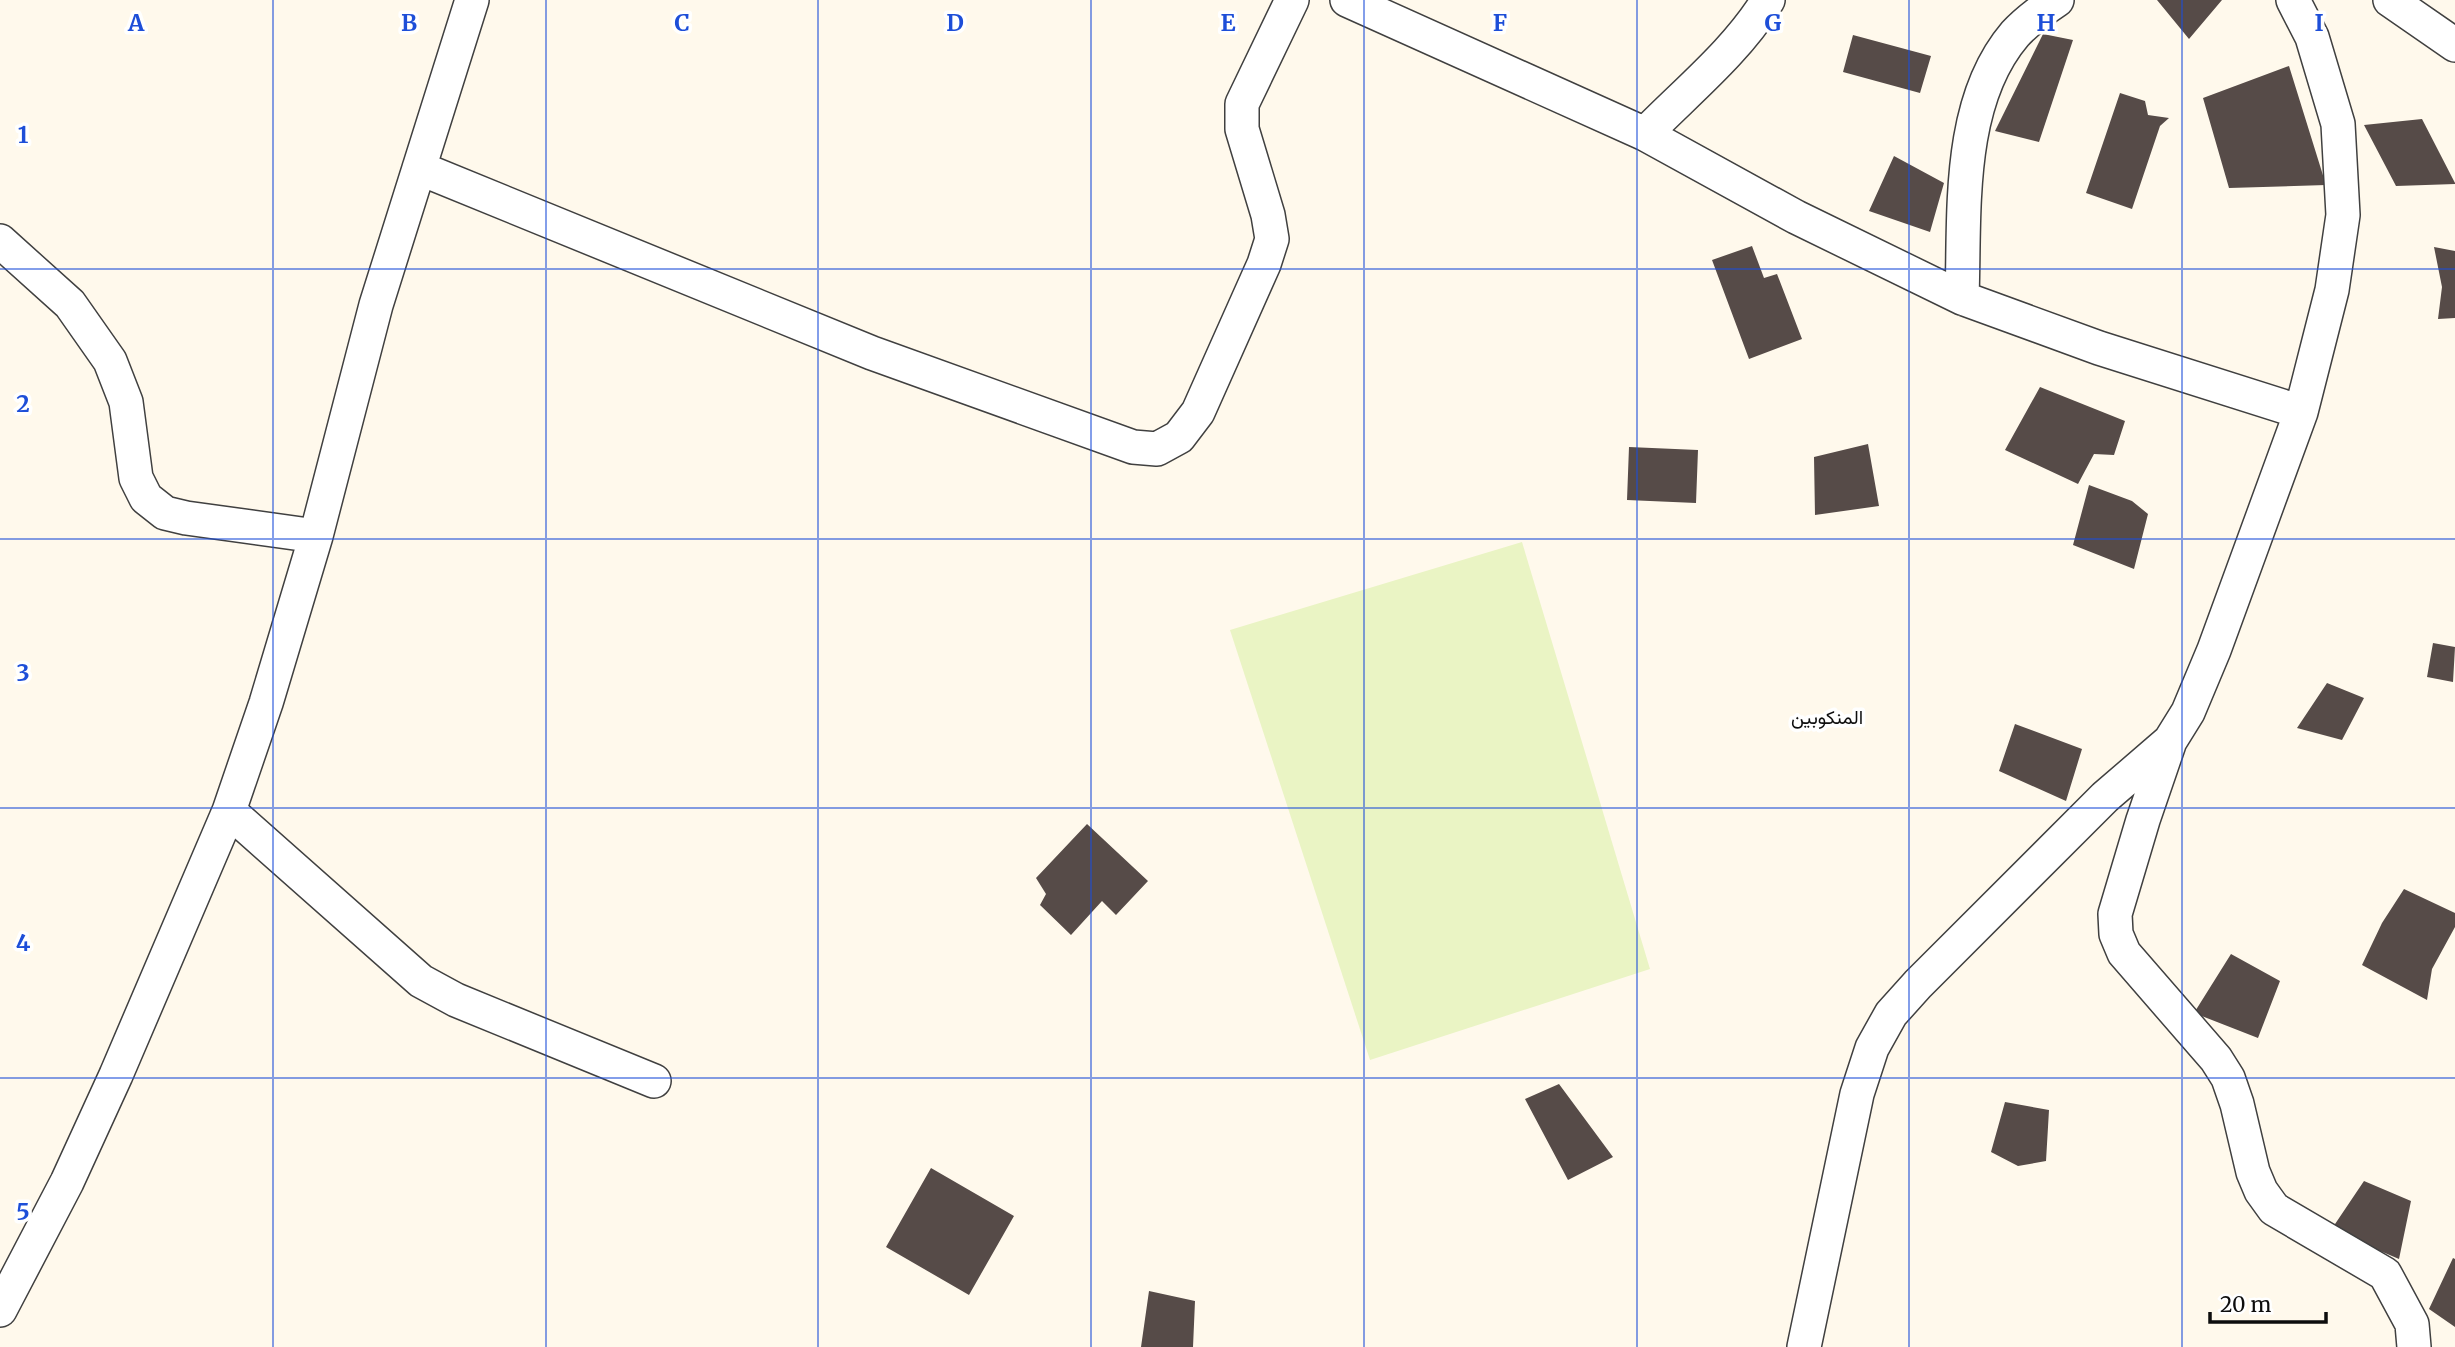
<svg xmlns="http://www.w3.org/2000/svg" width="2455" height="1347" viewBox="0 0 2455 1347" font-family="Merriweather,Vazirmatn,serif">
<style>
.pitch{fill:#eaf4c4}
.building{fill:#564b48}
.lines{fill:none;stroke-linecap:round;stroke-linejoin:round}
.minor-casing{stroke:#404040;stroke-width:36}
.minor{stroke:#fff;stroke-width:33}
.grid{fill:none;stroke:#1d4ed8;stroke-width:2;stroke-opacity:0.55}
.labels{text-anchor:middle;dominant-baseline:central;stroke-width:7;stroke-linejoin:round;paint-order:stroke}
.neighbourhood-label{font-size:19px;fill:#0d0d0d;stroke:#fff}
.grid-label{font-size:23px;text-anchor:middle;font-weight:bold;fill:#1d4ed8;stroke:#fff;stroke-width:7;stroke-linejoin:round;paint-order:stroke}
</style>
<rect width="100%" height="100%" fill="#fff9ec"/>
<path class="pitch" d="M1522,542l128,427 -280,91 -140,-430z"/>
<path class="building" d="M2157,0h65l-33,39z
M2043,34l30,6 -34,102 -44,-11z
M1853,35l78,21 -11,37 -77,-21z
M2289,66l37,119 -97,3 -26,-90z
M2120,93l25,8 3,14 21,3 -9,8 -28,83 -46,-16z
M2422,119l33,64v1l-59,2 -32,-61z
M1894,156l50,27 -14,49 -61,-21z
M1752,246l12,32 13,-4 25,65 -53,20 -37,-99z
M2434,247l21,4v67l-17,1 4,-32z
M2040,387l85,34 -11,34 -20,-1 -16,30 -73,-34z
M1868,444l11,62 -64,9 -1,-58z
M1629,447l69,3 -2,53 -69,-3z
M2089,485l43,16 16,13 -14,55 -61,-24z
M2433,643l22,4 -2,35 -26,-5z
M2327,683l37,15 -22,42 -45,-12z
M2015,724l67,25 -16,52 -67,-30z
M1087,824l61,57 -32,34 -14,-14 -31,34 -31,-30 6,-11 -10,-16z
M2404,889l51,24v14l-23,42 -5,31 -65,-35 20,-42z
M2231,954l49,27 -22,57 -64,-25z
M1559,1084l54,73 -45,23 -43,-81z
M2005,1102l44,8 -3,51 -28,5 -27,-14z
M931,1168l83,48 -45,79 -83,-48z
M2364,1181l47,20 -12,58 -68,-29z
M2453,1258l2,1v68l-26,-18z
M1149,1291l46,10 -2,46h-52z"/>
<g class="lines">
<g class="minor-casing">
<path id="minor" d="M1347,0l298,134 151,83 166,81 137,50 202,64
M2390,0l65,45
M1645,134c41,-42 92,-83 123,-134
M419,168l453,185 261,94 24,2 22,-12 19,-25 66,-148 8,-25 -4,-24 -26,-86v-25l50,-104
M0,241l70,63 40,57 16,41 10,76 10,20 19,15 21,5 130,18
M1962,298c3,-85 -6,-195 53,-264 12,-13 27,-24 42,-34
M2169,744l-26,76 -28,94 1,20 8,19 92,106 12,19 9,26 16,68 8,19 13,18 111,65 27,50 2,23
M229,811l192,170 35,19 198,81
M0,1310l67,-128 49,-107 113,-264 37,-108 50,-167 60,-231 96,-305
M1804,1347l53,-253 15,-46 19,-34 27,-30 187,-187 65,-56 18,-29 26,-62 87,-238 31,-122 11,-75 -5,-91 -26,-87 -19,-37"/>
</g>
<use href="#minor" class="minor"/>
</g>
<path class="grid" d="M273,0v1347M546,0v1347M818,0v1347M1091,0v1347M1364,0v1347M1637,0v1347M1909,0v1347M2182,0v1347M0,269h2455M0,539h2455M0,808h2455M0,1078h2455"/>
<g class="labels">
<g class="neighbourhood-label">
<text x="1827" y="717">المنكوبين</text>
</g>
</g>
<g class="grid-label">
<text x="136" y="31">A</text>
<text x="409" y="31">B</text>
<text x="682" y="31">C</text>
<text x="955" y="31">D</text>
<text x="1228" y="31">E</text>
<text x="1500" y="31">F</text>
<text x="1773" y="31">G</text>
<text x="2046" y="31">H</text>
<text x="2319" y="31">I</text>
<text x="23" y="143">1</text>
<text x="23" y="412">2</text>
<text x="23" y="681">3</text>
<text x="23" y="951">4</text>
<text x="23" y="1220">5</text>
</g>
<path d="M2210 1312v10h116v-10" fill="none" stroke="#0d0d0d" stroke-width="3.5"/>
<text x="2220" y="1312" font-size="21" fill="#0d0d0d" stroke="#ffffff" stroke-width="5" paint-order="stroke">20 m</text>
</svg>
